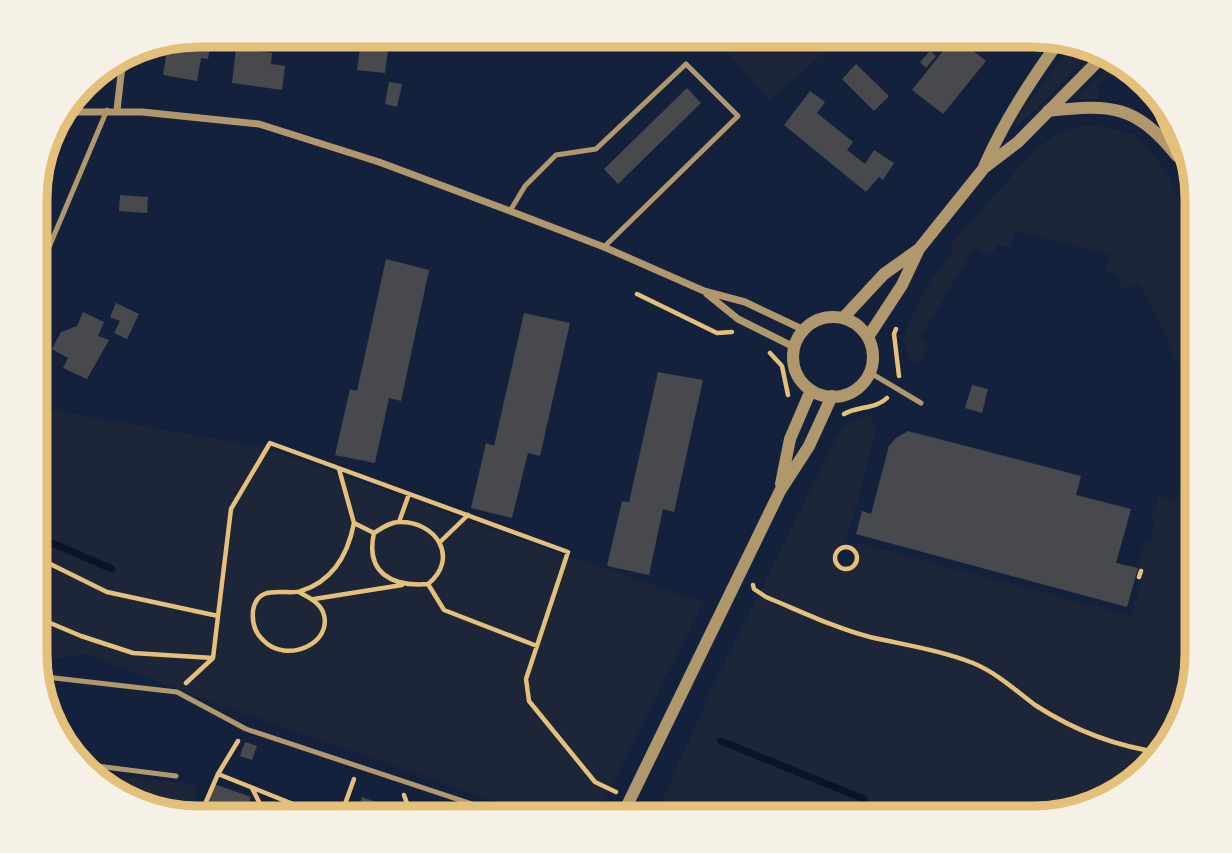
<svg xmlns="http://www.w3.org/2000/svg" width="1232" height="853" viewBox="0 0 1232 853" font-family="Rubik,sans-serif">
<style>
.green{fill:#1d2539}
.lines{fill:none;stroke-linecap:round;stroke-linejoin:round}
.stream{stroke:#0b132b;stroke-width:7}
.building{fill:#48494c}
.path{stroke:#e5c07b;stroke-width:4.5}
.service{stroke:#b1986c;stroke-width:5}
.minor{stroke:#b1986c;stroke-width:7}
.tertiary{stroke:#b1986c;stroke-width:12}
.primary{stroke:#e5c07b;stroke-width:18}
.rim{fill:none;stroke:#e5c07b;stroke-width:9}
</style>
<rect width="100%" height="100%" fill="#14213d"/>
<path class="green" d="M843,37l-74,63 -55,-62z
M1071,46l18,7 -53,56 -20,18 -2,-3 7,-12z
M1115,62l10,4 1,4 -27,13 -2,16h-18v-4z
M1098,125l38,10 30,36 31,76v155l-57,-119 -17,7 -6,-14 -12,-4 4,-17 -94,-25 -5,17 -12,-2 -8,11 -15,-9 -55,91 9,6 -10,18 -10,-1 -6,-20 2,-10 24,-48 23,-31v-9l82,-92 23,-18 20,-6z
M36,407l231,41 300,108 136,46 -109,216h-51l-323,-113 -134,-51 -50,7z
M868,415l9,11 -31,117 -7,2 -7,9 3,12 7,5 10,-1 8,-8v-10l-4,-6 3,-3 272,73 13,-44 -7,-2 8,-30 5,1 5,-18 -5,-2 9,-24 17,4 3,-11 18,4v170l-34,90 -57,47 -73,17h-372l-5,-3 55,-124 124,-251 13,-19z
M90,774l108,10 -13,32 -86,-32z"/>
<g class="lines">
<path class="stream" d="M36,536l76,33
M721,741l143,58
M889,810l20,8"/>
</g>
<path class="building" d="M955,36l31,25 -43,53 -31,-24z
M335,42h54l-4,31 -28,-3 3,-22 -26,-2z
M183,43l27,5 -2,11 -7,-1 -4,23 -34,-6 5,-31z
M236,48l36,5 -1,11 14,2 -3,24 -50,-7z
M930,51l6,5 -10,12 -6,-6z
M856,64l33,32 -15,15 -32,-32z
M389,82l13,2 -5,23 -12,-3z
M687,88l14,15 -83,81 -14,-15z
M810,91l15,11 -8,11 36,29 -6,8 18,14 9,-14 20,13 -11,17 -4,-3 -13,15 -82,-67z
M120,195l28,2 -1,16 -28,-2z
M386,259l43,11 -28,131 -12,-3 -14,65 -40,-8 15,-66 7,2z
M116,303l23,11 -12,25 -13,-6 6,-12 -10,-4z
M83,312l21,10 -6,14 11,4 -22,39 -24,-11 5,-10 -16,-9 9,-17 16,-6z
M524,313l46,10 -30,133 -12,-3 -16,65 -41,-10 15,-65 8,3z
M658,372l45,8 -29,132 -11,-3 -14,66 -42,-9 15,-65 7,1z
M972,385l16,4 -6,24 -17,-5z
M908,431l173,45 -5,19 55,14 -15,54 22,5 -11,39 -271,-73 6,-23 9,3 18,-68 7,-8z
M245,742l12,4 -5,14 -12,-4z
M214,784l37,13 -7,21h-42z
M362,797l37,13 -2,8h-42z"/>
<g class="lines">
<path class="path" d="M637,294l80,39 15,-1
M896,329l-2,5 5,42
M770,353l12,13 6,29
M844,414c13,-8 32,-5 43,-16
M339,469l15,54 20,10c-9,40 18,54 54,51 32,-26 8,-63 -29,-62 -9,0 -17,6 -25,11
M399,522l10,-28
M440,542l28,-27
M835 558a11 11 0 1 1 22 0a11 11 0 1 1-22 0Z
M36,557l71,35 111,24 13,-107 39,-66 298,109 -42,127 3,22 66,81 21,10
M1139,577l2,-6
M428,584l16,26 93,36
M753,585l1,4 12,8c34,14 69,31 104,40 35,8 70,13 103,26 24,10 42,27 62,42 40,26 82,42 129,48
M299,592c9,5 20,10 24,20 12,31 -37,53 -60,28 -8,-7 -11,-18 -10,-29 4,-29 34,-15 48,-20 32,-10 47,-37 53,-68
M314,599l88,-14
M36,617l45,19 52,17 80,5
M186,683l27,-25 5,-42
M218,774l110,44
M252,788l15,30
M404,795l8,23
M646,806l15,12
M199,818l19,-44 20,-33
M340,818l14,-39"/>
<path class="service" d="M510,211l15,-25 31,-31 40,-6 90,-85 52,52 -134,131
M36,278l71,-168
M869,372l52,31
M37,676l140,16 69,37 268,89
M81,764l95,12"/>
<path class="minor" d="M117,110l6,-53
M62,112h80l117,12 120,38 131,49 94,36 100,44 41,11 59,28
M707,294l31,25 56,28"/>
<path class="tertiary" d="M1048,111c63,-7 87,-7 129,45
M984,167c20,-46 46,-85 75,-126
M793 357a40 40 0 1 1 80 0a40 40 0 1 1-80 0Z
M843,318l41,-44 35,-25
M868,337l34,-52 17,-36 65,-81 34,-26 84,-85
M781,484l9,-45 21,-49
M621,818l159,-327 29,-45 23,-50"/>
<path class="primary" d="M1154,93l43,95"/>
</g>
<path d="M0 0H1232V853H0ZM199 47H1033A152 152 0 0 1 1185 199V654A152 152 0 0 1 1033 806H199A152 152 0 0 1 47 654V199A152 152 0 0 1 199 47Z" fill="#f6f1e7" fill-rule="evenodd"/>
<path class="rim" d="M199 47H1033A152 152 0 0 1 1185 199V654A152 152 0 0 1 1033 806H199A152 152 0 0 1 47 654V199A152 152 0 0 1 199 47Z"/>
</svg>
